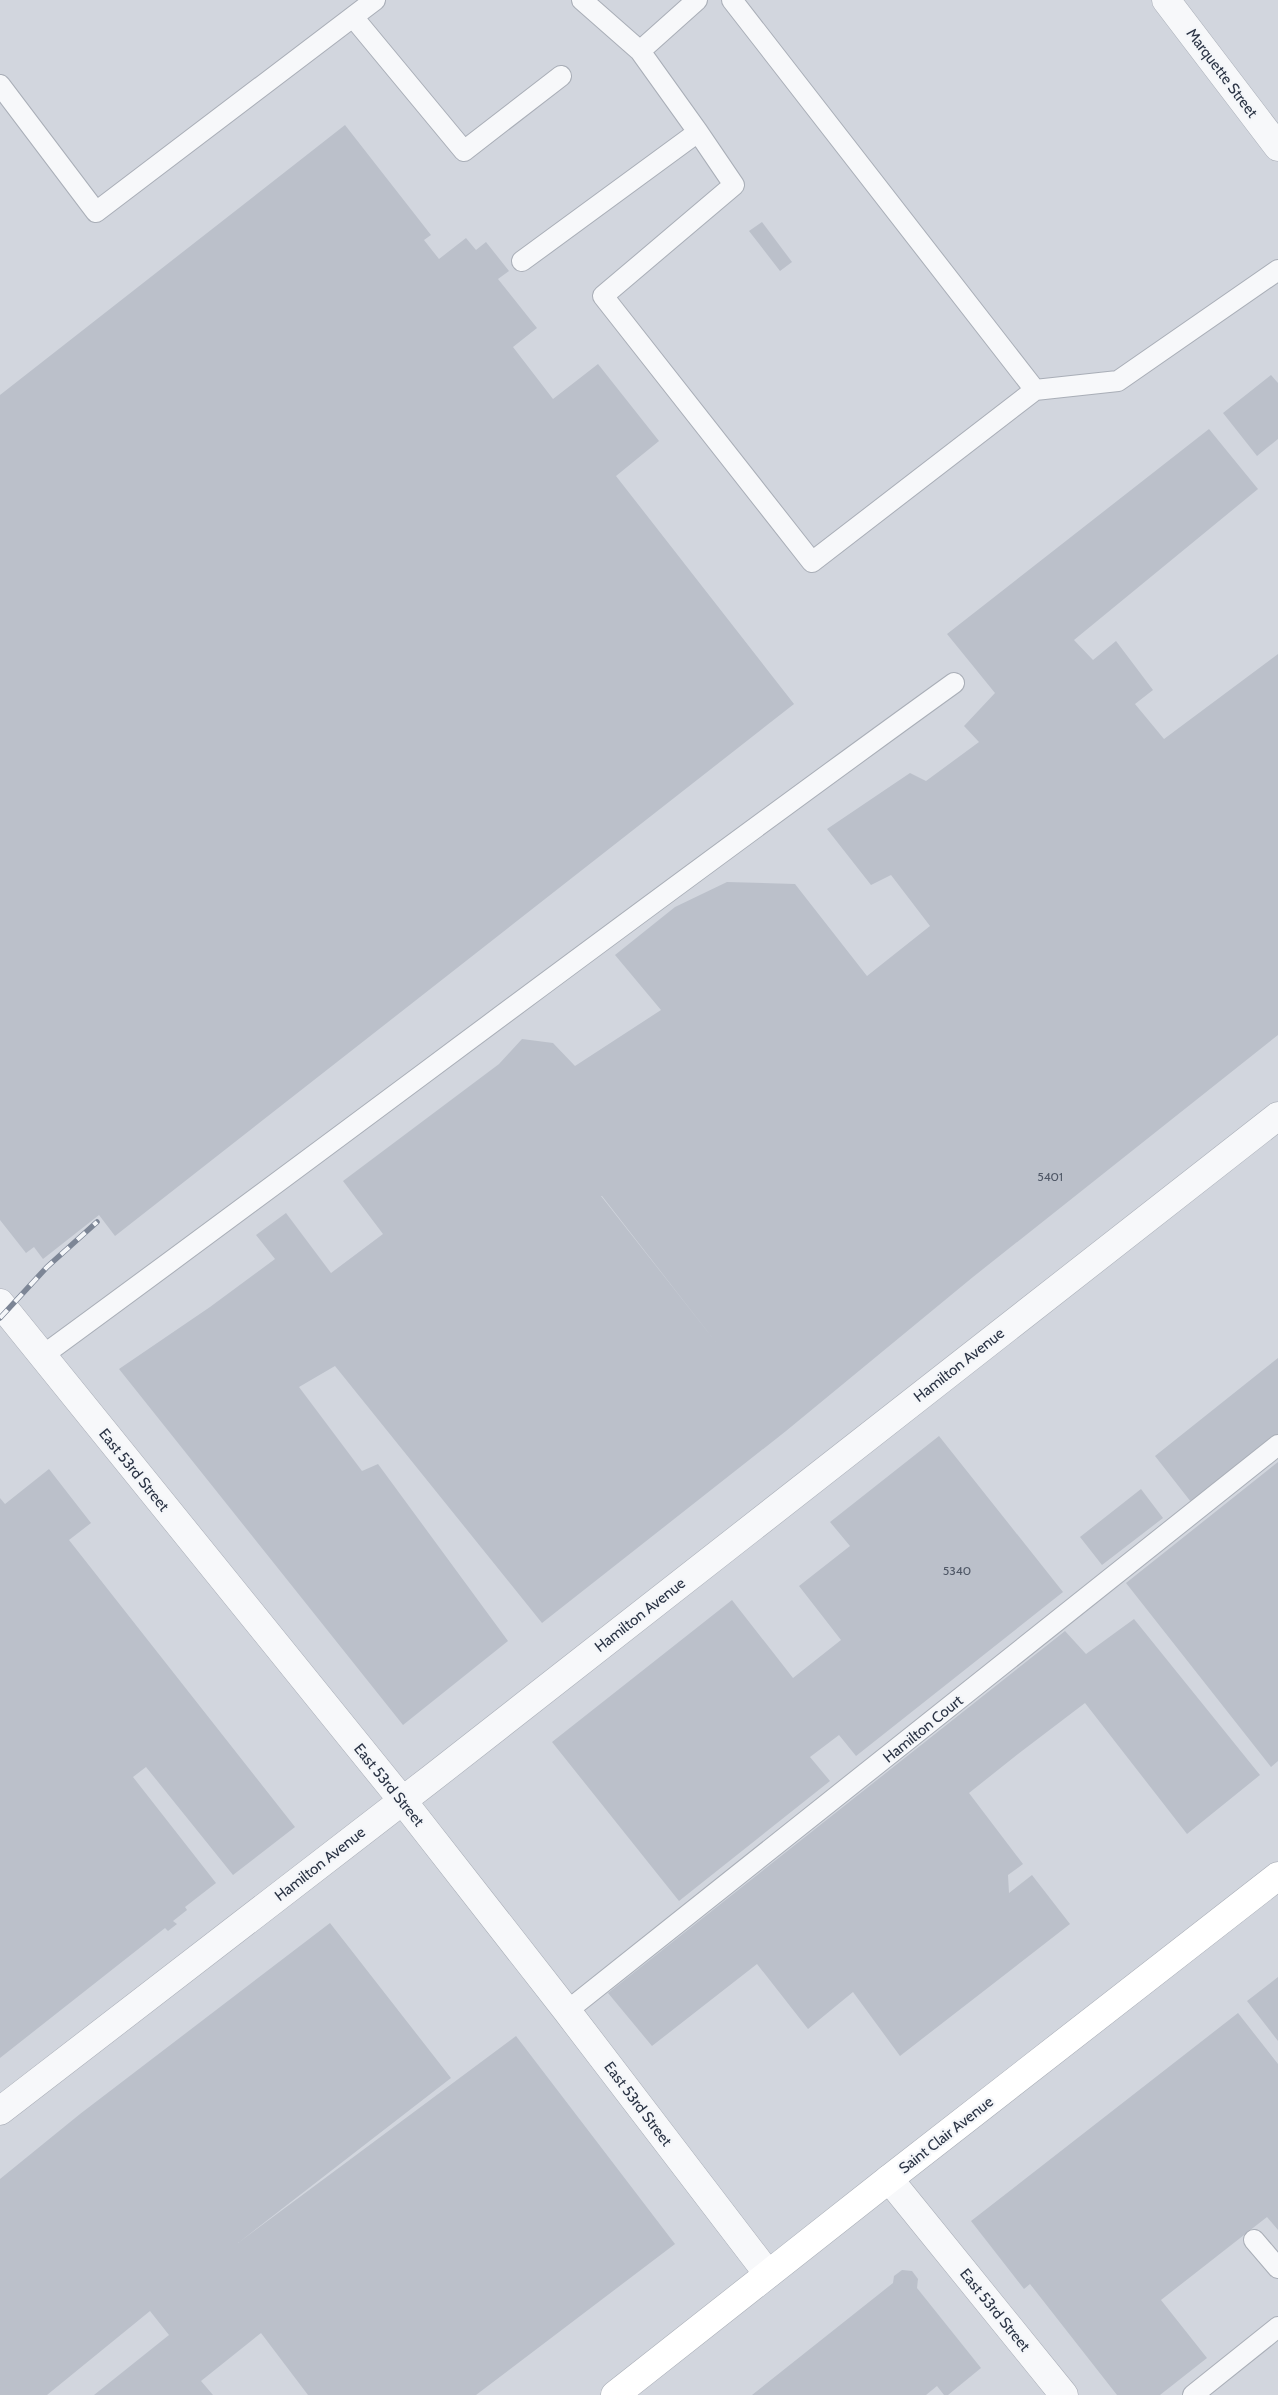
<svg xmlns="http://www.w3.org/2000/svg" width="1278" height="2395" viewBox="0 0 1278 2395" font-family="Cabin,sans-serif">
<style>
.built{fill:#d2d6de}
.building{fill:#bbc0ca;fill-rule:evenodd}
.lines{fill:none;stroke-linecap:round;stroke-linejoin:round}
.lane-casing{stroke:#a9aeb7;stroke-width:22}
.street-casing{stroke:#a9aeb7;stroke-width:29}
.secondary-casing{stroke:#a9aeb7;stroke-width:29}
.lane{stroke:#f7f8fa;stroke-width:20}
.street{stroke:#f7f8fa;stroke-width:28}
.secondary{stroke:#fff;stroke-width:28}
.rail-casing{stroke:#7d8696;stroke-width:5.5}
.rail{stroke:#f4f6f9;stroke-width:4;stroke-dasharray:11;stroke-linecap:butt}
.labels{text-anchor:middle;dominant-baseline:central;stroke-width:4.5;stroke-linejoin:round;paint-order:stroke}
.number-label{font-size:12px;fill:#4f5766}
.street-label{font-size:15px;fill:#2b3445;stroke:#f4f6f9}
</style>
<rect width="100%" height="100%" fill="#e4e7ec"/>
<path class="built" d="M0,0h1278v2395h-1278z"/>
<path class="building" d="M345,125l86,110 -7,5 15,19 27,-21 10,12 10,-8 23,29 -11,8 39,49 -24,19 40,52 45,-35 61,77 -43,35 178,228 -679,532 -16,-21 -56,44 -9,-12 -8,6 -26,-33v-825z
M762,222l30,40 -12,9 -31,-40z
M1271,375l7,8v56l-21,17 -34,-43z
M1209,429l49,60 -184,151 19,20 23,-19 37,49 -18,14 29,35 114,-85v381l-305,242 -187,154 -244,192 -207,-257 -36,21 63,84 16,-7 130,177 -105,84 -284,-356 91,-62 65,-48 -19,-24 30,-22 45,60 52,-39 -40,-53 156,-117 23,-25 31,4 22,23 86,-56 -46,-55 60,-48 52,-25 68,2 72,92 63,-50 -39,-51 -20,10 -44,-56 83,-56 16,8 53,-39 -15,-16 31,-33 -48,-59zM601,1196h1l116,149 -47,-60z
M1278,1358v76l-87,68 -36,-46z
M939,1436l124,156 -207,164 -17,-21 -29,22 20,24 -151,120 -127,-159 180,-142 61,78 48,-38 -42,-54 51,-40 -20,-24z
M1278,1462v299l-7,6 -145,-184z
M49,1469l42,54 -22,17 226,287 -62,48 -87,-108 -13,10 83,106 -31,24 2,3 -14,11 4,3 -9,7 -3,-3 -165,130v-560l5,6z
M1141,1489l22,29 -61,47 -22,-28z
M1134,1619l126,156 -73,59 -102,-131 -67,51 -49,39 54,71 -15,11 1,18 23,-18 38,49 -170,132 -47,-64 -45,37 -51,-65 -105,82 -44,-53 457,-362 21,23z
M330,1923l121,155 -213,165 278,-207 159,208 -199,151h-168l-47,-62 -60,48 12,14h-119l75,-60 -19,-24 -103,84h-47v-216l80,-65z
M1278,1977v64l-31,-40z
M1238,2013l40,51v166l-11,-13 -106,83 46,58 -47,37h-43l-87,-111 -6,5 -53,-68z
M902,2270l10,1 6,8 -1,9 64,80 -33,27h-4l-7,-9 -11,9h-174l141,-112 1,-7z"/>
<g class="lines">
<g class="lane-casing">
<path id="lane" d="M582,0l58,51
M732,0l303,390
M353,17l111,134 97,-75
M0,85l96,127 279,-212
M698,132l36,53 -131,111 209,266 223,-172 83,-9 160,-111
M522,261l176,-129 -58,-81 57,-51
M42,1356c305,-223 605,-452 912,-673
M567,2011l711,-566
M1254,2240l24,28
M1193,2395l85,-68"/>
</g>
<g class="street-casing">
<path id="street" d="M1166,0l112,147
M0,1303l402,497 165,211 201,263
M0,2111l432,-333 846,-662
M889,2179l175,216"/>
</g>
<g class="secondary-casing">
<path id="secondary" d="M615,2395l274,-216 389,-303"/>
</g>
<use href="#lane" class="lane"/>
<use href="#street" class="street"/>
<use href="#secondary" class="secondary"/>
<g class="rail-casing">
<path id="rail" d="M0,1318l47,-51 50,-45"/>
</g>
<use href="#rail" class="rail"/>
</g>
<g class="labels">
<g class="number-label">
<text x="1050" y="1176">5401</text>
<text x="957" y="1570">5340</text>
</g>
<g class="street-label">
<text transform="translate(1222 73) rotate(53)">Marquette Street</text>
<text transform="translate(959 1365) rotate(-38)">Hamilton Avenue</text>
<text transform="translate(134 1470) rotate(51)">East 53rd Street</text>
<text transform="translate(640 1615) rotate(-38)">Hamilton Avenue</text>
<text transform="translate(923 1729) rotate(-39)">Hamilton Court</text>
<text transform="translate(389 1785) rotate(51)">East 53rd Street</text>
<text transform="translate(320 1864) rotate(-38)">Hamilton Avenue</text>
<text transform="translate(638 2104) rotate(53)">East 53rd Street</text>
<text transform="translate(946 2135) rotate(-38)">Saint Clair Avenue</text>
<text transform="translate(995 2310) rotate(51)">East 53rd Street</text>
</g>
</g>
</svg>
